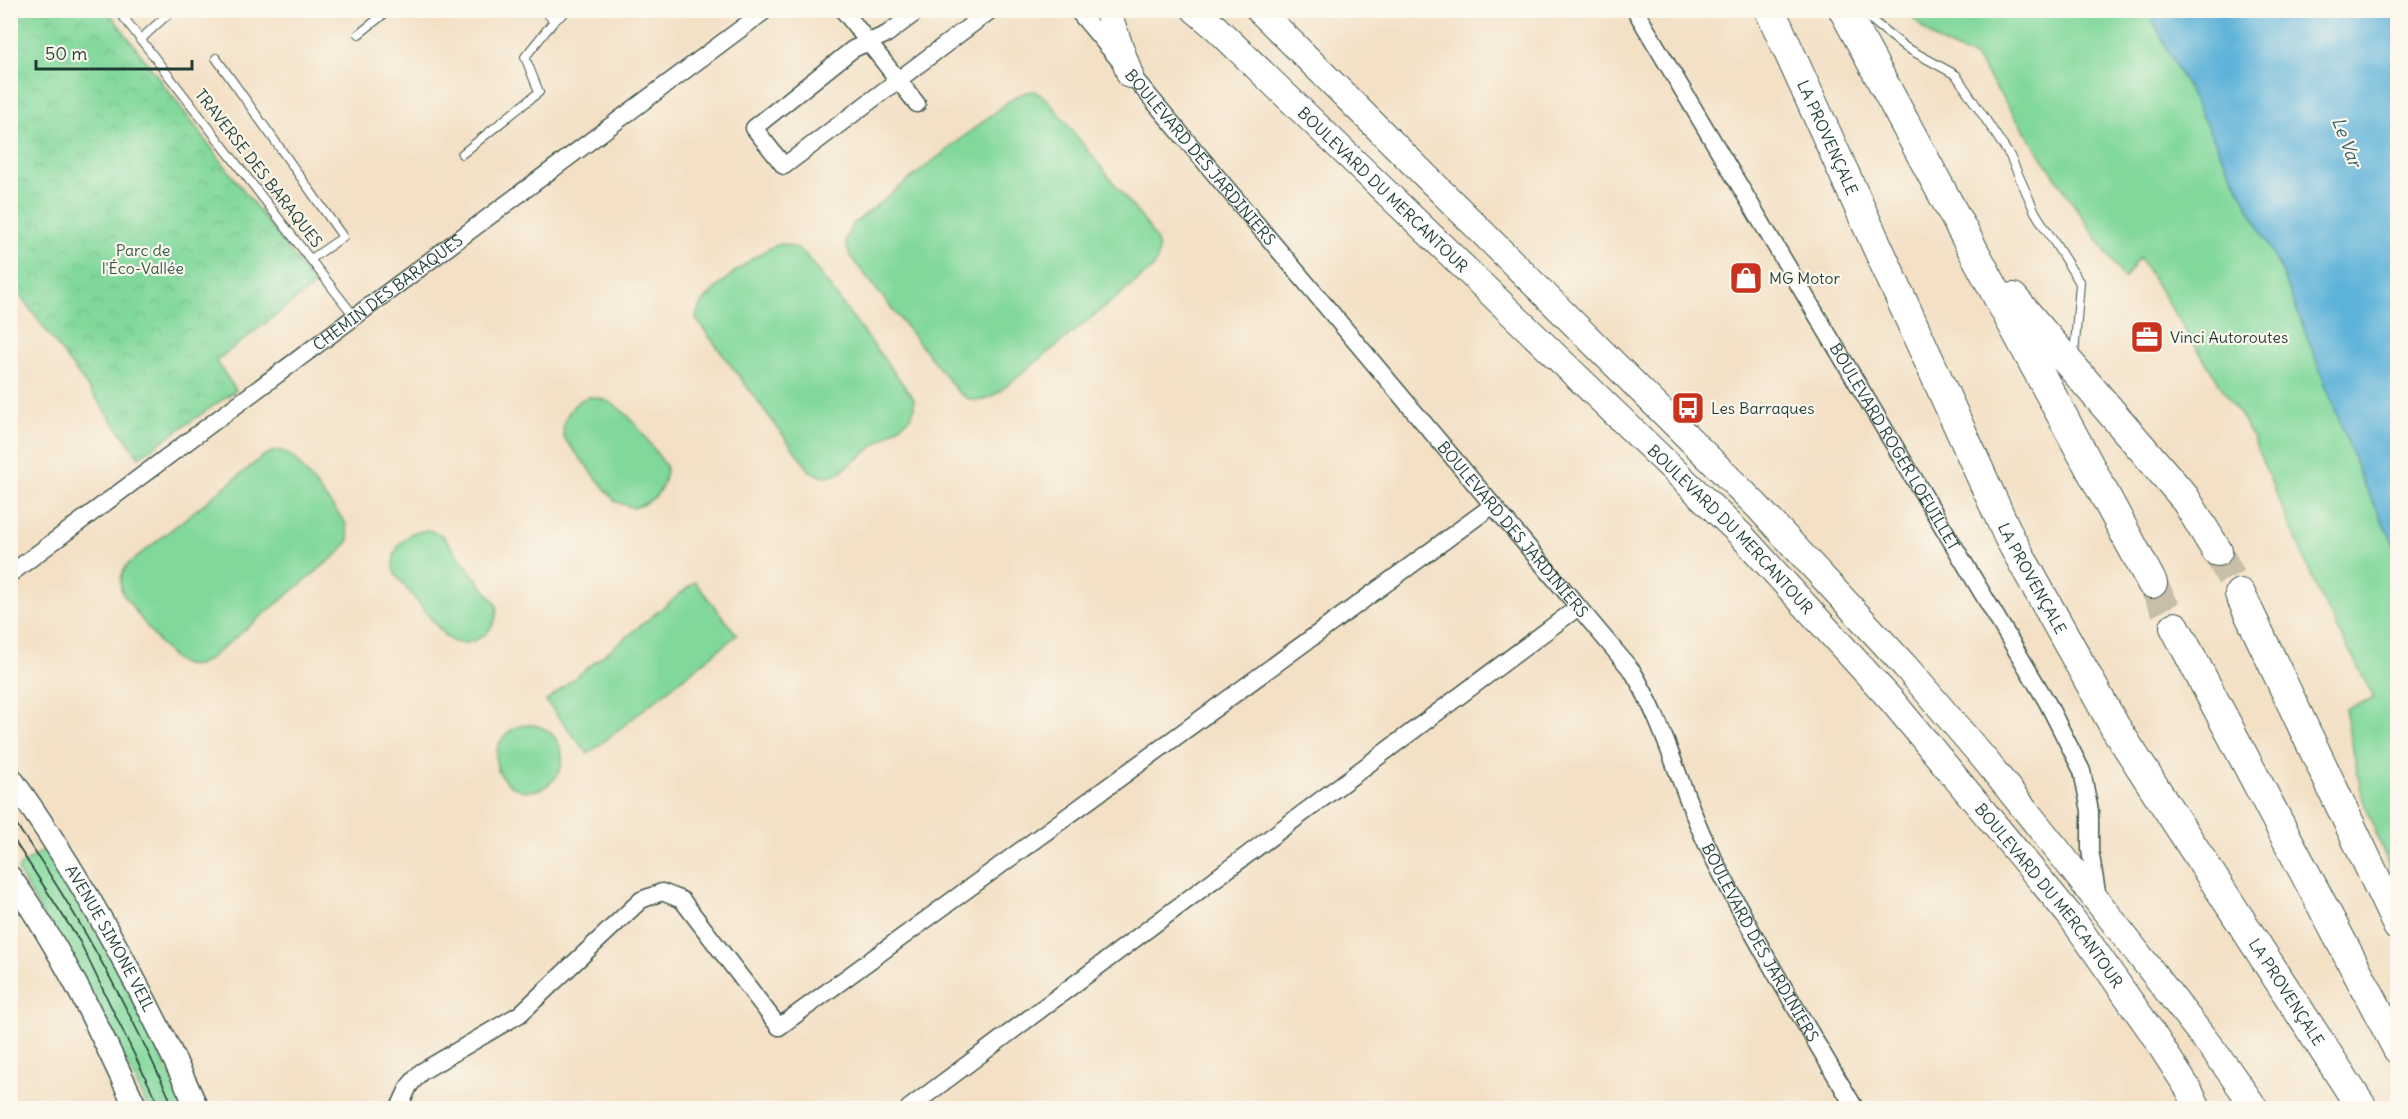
<svg xmlns="http://www.w3.org/2000/svg" width="2408" height="1119" viewBox="0 0 2408 1119" font-family="Delius,sans-serif">
<style>
.green{fill:#81d89b;stroke:#508a68;stroke-width:1.5}
.park{fill:url(#park-crowns);stroke:#508a68;stroke-width:1.5}
.water{fill:#5db2d9;stroke:#3e7886;stroke-width:1.5}
.lines{fill:none;stroke-linecap:round;stroke-linejoin:round}
.highway-tunnel{stroke:#c9bfa8;stroke-width:30;stroke-dasharray:30 15;stroke-linecap:butt}
.lane-casing{stroke:#3f554a;stroke-width:10}
.street-casing{stroke:#3f554a;stroke-width:19}
.secondary-casing{stroke:#3f554a;stroke-width:25}
.primary-casing{stroke:#3f554a;stroke-width:28}
.highway-casing{stroke:#3f554a;stroke-width:32}
.lane{stroke:#fff;stroke-width:8}
.street{stroke:#fff;stroke-width:16}
.secondary{stroke:#fff;stroke-width:22}
.primary{stroke:#fff;stroke-width:26}
.highway{stroke:#fff;stroke-width:30}
.tram{stroke:#1f3d34;stroke-width:1.5}
.labels{text-anchor:middle;dominant-baseline:central;stroke-width:4.5;stroke-linejoin:round;paint-order:stroke}
.street-label{font-size:16px;fill:#1f3d34;stroke:#fbf7ec}
.park-label{font-size:16px;fill:#335c49;stroke:#fbf7ec}
.poi-label{font-size:16px;fill:#1f3d34;stroke:#fbf7ec;text-anchor:start}
.water-label{font-size:18px;font-style:italic;fill:#326066;stroke:#fbf7ec}
</style>
<defs>
<pattern id="park-crowns" width="20" height="18" patternUnits="userSpaceOnUse" patternTransform="scale(1.5)"><rect width="20" height="18" fill="#81d89b"/><path d="M2 6a3 3 0 1 1 6 0M12 15a3 3 0 1 1 6 0" fill="none" stroke="#6fba86"/></pattern>
</defs>
<rect width="100%" height="100%" fill="#fbf7ec"/>
<filter id="ink" filterUnits="userSpaceOnUse"><feTurbulence type="fractalNoise" baseFrequency=".0167" numOctaves="2"/><feDisplacementMap in="SourceGraphic" scale="12" xChannelSelector="R" yChannelSelector="G"/><feConvolveMatrix kernelMatrix="1 2 1 2 8 2 1 2 1" color-interpolation-filters="sRGB"/></filter>
<filter id="wash" filterUnits="userSpaceOnUse"><feTurbulence type="fractalNoise" baseFrequency=".008" numOctaves="4" result="noise"/><feDisplacementMap in="SourceGraphic" scale="24" xChannelSelector="R" yChannelSelector="G"/><feGaussianBlur stdDeviation="1.35" result="paint"/><feColorMatrix in="noise" values="0 0 0 0 0 0 0 0 0 0 0 0 0 0 0 0 0 1.4 0 .05"/><feComposite in="paint" operator="in"/></filter>
<g filter="url(#wash)">
<rect width="100%" height="100%" fill="#f3e0c5"/>
<path class="green" d="M1908,11h240l135,263 80,208 34,68v336l-34,-86 -18,-91 29,-11 -55,-105 -70,-163 -110,-173 -15,22 -149,-222c-35,-13 -44,-17 -67,-46z
M1034,91l13,8 100,126c11,16 16,23 7,42l-155,125c-16,10 -26,13 -41,0l-108,-136 -5,-15 8,-17 160,-126 11,-5z
M782,244l15,4 8,6 109,145v11l-4,8 -71,55c-11,4 -19,4 -29,-2l-114,-152c-3,-19 67,-73 86,-75z
M588,397c36,-1 58,44 78,69 0,23 -10,35 -32,42l-19,-7 -51,-63c-4,-17 8,-36 24,-41z
M274,451h8l12,7 51,64 4,18 -9,12 -132,108c-9,5 -17,8 -27,3 -14,-5 -47,-55 -58,-69 -5,-11 -2,-19 4,-29l138,-110z
M428,530l14,5 54,69c7,26 -30,51 -50,33l-51,-63 -2,-6 1,-12 5,-11 13,-12z
M695,582l42,53 -149,119 -42,-53z
M496 758a33 33 0 1 1 66 0a33 33 0 1 1-66 0Z
M45,849l5,1 77,137 59,121h-38l-15,-33 -115,-204 2,-5z"/>
<path class="park" d="M10,11h98l207,274 -99,76 20,29 -97,67 -128,-174z"/>
<path class="water" d="M2148,11h249v539l-34,-68 -80,-208z"/>
</g>
<g filter="url(#ink)">
<g class="lines">
<path class="highway-tunnel" d="M2217,551l23,43
M2152,583l23,44"/>
<g class="lane-casing">
<path id="lane" d="M118,10l236,306
M544,10l10,11 14,-11
M1859,10l46,37 51,28 54,81 25,56 45,71 -6,73
M359,34l30,-24
M140,40l27,-25 -3,-5
M216,58l127,179 -32,22
M462,154l77,-62 -14,-35 29,-36"/>
</g>
<g class="street-casing">
<g id="street">
<path d="M843,10l74,94"/>
<path d="M919,10l-32,24 -34,15 -99,79 30,38 207,-156"/>
<path id="s1" d="M1077,10l556,662c33,55 47,117 75,175 44,90 96,175 147,261"/>
<path id="s2" d="M1635,10l412,692 35,69 8,40v39l8,48"/>
<path id="s3" d="M10,574l756,-564"/>
<path d="M399,1108l10,-22 12,-14 99,-58 121,-114 21,-8 20,8 97,127 713,-521"/>
<path d="M909,1108l668,-500"/>
</g>
</g>
<g class="secondary-casing">
<g id="secondary">
<path id="s4" d="M10,777c75,104 134,215 187,331"/>
<path d="M10,877c52,72 89,151 126,231"/>
</g>
</g>
<g class="primary-casing">
<g id="primary">
<path d="M1107,10l23,65"/>
<path id="s5" d="M1195,10l20,17 526,508 152,167 178,215 78,111 40,62 9,18"/>
<path d="M1259,10l497,495 149,161 81,95 74,92 164,211 31,44"/>
</g>
</g>
<g class="highway-casing">
<g id="highway">
<path id="s6" d="M1770,10l239,527 106,190 247,381"/>
<path d="M1844,10l308,573"/>
<path d="M2013,298l171,199 33,54"/>
<path d="M2240,594l158,332"/>
<path d="M2175,627l223,422"/>
</g>
</g>
<use href="#lane" class="lane"/>
<use href="#street" class="street"/>
<use href="#secondary" class="secondary"/>
<use href="#primary" class="primary"/>
<use href="#highway" class="highway"/>
<path class="tram" d="M10,816c66,91 118,190 164,292
M10,834l70,108 80,166"/>
</g>
</g>
<defs>
<g id="shop-square" transform="scale(1.725)"><rect x="-9" y="-9" width="18" height="18" rx="4" fill="#c8321e" stroke="#fbf7ec"/><path d="M-5-2.5h2.3a2.7 3.5 0 0 1 5.4 0H5L5.5 6h-11ZM-1.5-2.5h3a1.5 2.3 0 0 0-3 0Z" fill="#fff"/></g>
<g id="office-square" transform="scale(1.725)"><rect x="-9" y="-9" width="18" height="18" rx="4" fill="#c8321e" stroke="#fbf7ec"/><path d="M-6-3h4V-5.5h4V-3h4V5H-6ZM-1-4.5V-3h2v-1.5ZM-6 0V1H6V0Z" fill="#fff"/></g>
<g id="bus-square" transform="scale(1.725)"><rect x="-9" y="-9" width="18" height="18" rx="4" fill="#c8321e" stroke="#fbf7ec"/><path d="M-5-6H5V4H4V6H2V4H-2V6H-4V4H-5ZM-3.5-4V0h7V-4ZM-3.5 1.2v1.5H-2V1.2ZM2 1.2v1.5H3.5V1.2Z" fill="#fff"/></g>
</defs>
<g fill-rule="evenodd">
<use href="#shop-square" x="1746" y="278"/>
<use href="#office-square" x="2147" y="337"/>
<use href="#bus-square" x="1688" y="408"/>
</g>
<g class="labels">
<g class="street-label">
<text stroke="none"><textPath href="#s6" startOffset="140">LA PROVENÇALE</textPath></text>
<text stroke="none"><textPath href="#s1" startOffset="192">BOULEVARD DES JARDINIERS</textPath></text>
<text transform="translate(259 168) rotate(52)">TRAVERSE DES BARAQUES</text>
<text stroke="none"><textPath href="#s5" startOffset="260">BOULEVARD DU MERCANTOUR</textPath></text>
<text stroke="none"><textPath href="#s3" startOffset="471">CHEMIN DES BARAQUES</textPath></text>
<text stroke="none"><textPath href="#s2" startOffset="508">BOULEVARD ROGER LOEUILLET</textPath></text>
<text stroke="none"><textPath href="#s1" startOffset="678">BOULEVARD DES JARDINIERS</textPath></text>
<text stroke="none"><textPath href="#s5" startOffset="746">BOULEVARD DU MERCANTOUR</textPath></text>
<text stroke="none"><textPath href="#s6" startOffset="626">LA PROVENÇALE</textPath></text>
<text stroke="none"><textPath href="#s5" startOffset="1232">BOULEVARD DU MERCANTOUR</textPath></text>
<text stroke="none"><textPath href="#s4" startOffset="190">AVENUE SIMONE VEIL</textPath></text>
<text stroke="none"><textPath href="#s1" startOffset="1164">BOULEVARD DES JARDINIERS</textPath></text>
<text stroke="none"><textPath href="#s6" startOffset="1112">LA PROVENÇALE</textPath></text>
</g>
<g class="park-label">
<text x="143" y="250">Parc de<tspan x="143" dy="18">l'Éco-Vallée</tspan></text>
</g>
<g class="poi-label">
<text x="1769" y="278">MG Motor</text>
<text x="2170" y="337">Vinci Autoroutes</text>
<text x="1711" y="408">Les Barraques</text>
</g>
<g class="water-label">
<text transform="translate(2347 142) rotate(69)">Le Var</text>
</g>
</g>
<rect width="2408" height="1119" fill="none" stroke="#fbf7ec" stroke-width="36"/>
<path d="M36 60v9h156v-9" fill="none" stroke="#1f3d34" stroke-width="3"/>
<text x="45" y="60" font-size="18" fill="#1f3d34" stroke="#fbf7ec" stroke-width="4.5" paint-order="stroke">50 m</text>
</svg>
